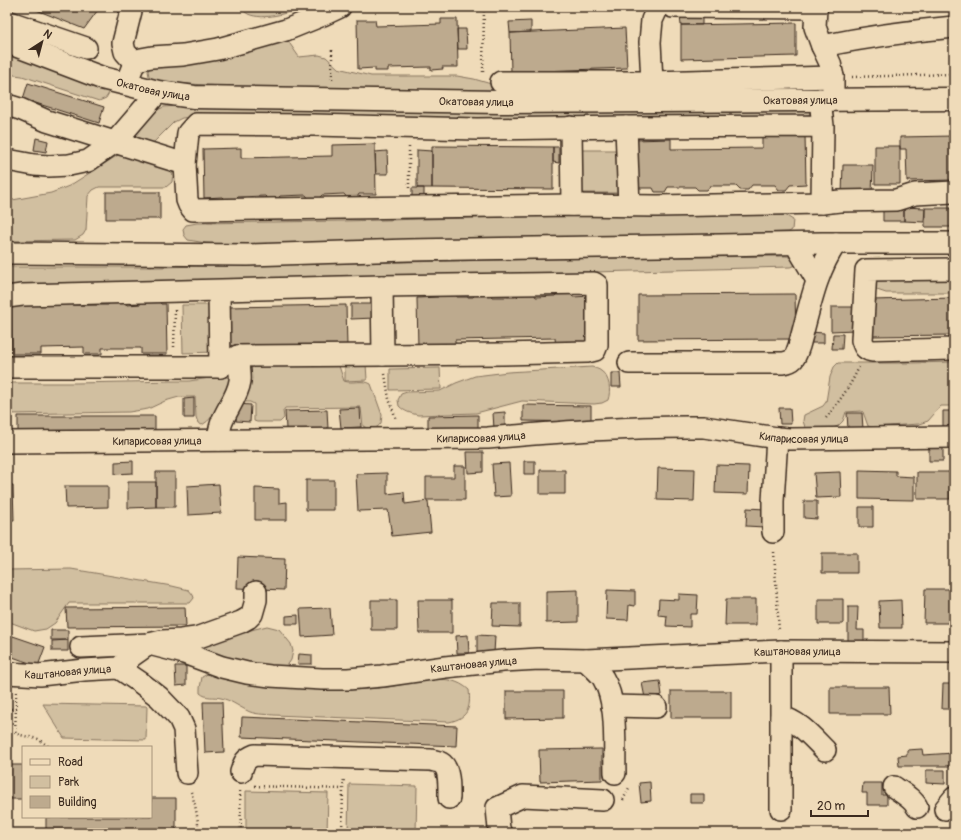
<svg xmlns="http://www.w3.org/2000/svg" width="961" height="840" viewBox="0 0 961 840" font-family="Pangolin,sans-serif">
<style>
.green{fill:#d1bfa0;stroke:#86745f}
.building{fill:#bdaa8e;stroke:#3b2a1e}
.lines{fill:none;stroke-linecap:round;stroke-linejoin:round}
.minor-casing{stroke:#3b2a1e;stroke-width:24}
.major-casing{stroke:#3b2a1e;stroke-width:25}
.path{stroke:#3b2a1e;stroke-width:2.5;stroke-dasharray:1 3;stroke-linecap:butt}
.minor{stroke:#efdbb9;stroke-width:21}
.major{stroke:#efdbb9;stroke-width:22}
.labels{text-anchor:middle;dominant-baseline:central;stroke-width:4;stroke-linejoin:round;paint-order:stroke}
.street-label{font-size:11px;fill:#3b2a1e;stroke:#efdbb9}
</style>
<rect width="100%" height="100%" fill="#efdbb9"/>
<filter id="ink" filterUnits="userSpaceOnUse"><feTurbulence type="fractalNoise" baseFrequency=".025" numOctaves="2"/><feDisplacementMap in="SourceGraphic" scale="8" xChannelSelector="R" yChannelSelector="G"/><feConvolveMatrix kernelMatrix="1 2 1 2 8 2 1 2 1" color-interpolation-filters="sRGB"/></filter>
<g filter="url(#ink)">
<path class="green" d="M238,7h65c-15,6 -39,14 -55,7 -3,-2 -7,-5 -10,-7z
M284,39l4,2 11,16 20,-2 7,2 12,11 33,8h86l17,3 31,9 310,-1 -1,2 -116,5 -464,-7 -58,-4 -22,-3 -5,-4 -1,-5 2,-4z
M7,50l100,38 2,5 -3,5 -7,3 -77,-25 -15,-2z
M177,106l78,1 152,5h177l177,-3h48l1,5 -6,2 -196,4 -406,-4 -20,2 -8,4 -20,20 -4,2 -17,-6 1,-4 23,-24 7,-3z
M580,150h36l1,43h-36z
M118,155h9l46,15 -1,12 -6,5h-67l-6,3 -5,6 -2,34 -3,5 -8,5 -68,1v-40l44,-8 18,-7z
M591,215h194l8,5 -1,10 -3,2 -418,12 -125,1 -40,-2 -18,-3 -4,-5 -1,-6 3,-4 11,-2 147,-2z
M786,256c4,1 9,4 9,8l-1,2 -4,1 -783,20v-20h151l438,-9z
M954,273v20h-68l-9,-3 -6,-5 3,-11z
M182,305h31l1,47 -31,1z
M954,362v44h-13l-13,15 -9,3 -47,3 -4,-1 -5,-14 -2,-1 -15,1 -3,9 -5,5 -11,4 -16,1 -6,-4 -2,-6 1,-6 19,-9 3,-4 4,-25 4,-10 4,-4h73z
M338,363l6,18c8,3 19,-2 27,3l11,31 -1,8c-5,7 -11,7 -18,3l-2,-18 -1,-1 -75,1 -2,3 1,7 -4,4h-23l-3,-1v-17l-4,-2h-12l8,-36z
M345,364h21l1,16 -22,1z
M592,367c2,1 7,2 9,4 9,6 10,20 7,29l-6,3 -8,1 -72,-3 -46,12 -58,2c-8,-2 -13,-3 -19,-9l-1,-6 3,-6 6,-2 33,-1 16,-8 19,-7 33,-4z
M440,368l1,21 -51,1v-21z
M224,376l5,2 2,3c-7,14 -14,36 -29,44l-4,-2 -2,-6 -1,-20h-16l-14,4 -17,8 -19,3 -122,2v-31h69l98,-2h15z
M71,569l101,17 17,4 4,5 1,3 -4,5h-121l-14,20 -9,6 -12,2 -27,-10v-51z
M267,626l12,3 12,15 2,7 -2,9 -2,3 -7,6h-12l-65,-17 -1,-6 27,-15h16z
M211,672c18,5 37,10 56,13 10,2 20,2 30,3 31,2 60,3 91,-1 26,-4 60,-17 81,3 2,18 -1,28 -20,32l-175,-7c-9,-1 -20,0 -28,-5 -8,-4 -16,-10 -25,-12 -8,-2 -14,1 -21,-5v-5l2,-11z
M43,704l104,2 -1,34 -82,-2z
M349,784l68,2 -1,47h-68z
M246,791l82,2 -1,40h-81z"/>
<path class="building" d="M34,7h66l-16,22 -50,-20z
M680,16l22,1v8h-21z
M441,19h16l1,48h-16l1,2 -12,1v-3l-43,1v3h-13v-3l-17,1 -1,-49h18l1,6 65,-2z
M531,21v11l-21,1 -1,-11z
M796,23v33l-115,3v-34z
M625,28l2,40 -116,4 -1,-39z
M457,29h9l1,20h-9z
M28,83l76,24 -5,16 -76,-24z
M805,135l1,49 -16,1 -4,5h-7l-4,-5h-23l-4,5h-8l-4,-4h-26l-3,4h-9l-3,-3h-27l-3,5h-10l-2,-4h-18l-1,-48 37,-1v10l91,-1v-12z
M954,136v44l-47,1 -1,-32h-6v-12z
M36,138l12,3 -2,11 -12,-2z
M375,144l1,50h-17l-3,5h-8l-4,-5 -22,1 -4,4h-9l-3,-4 -26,1 -3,4h-8l-4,-4 -27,1 -3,3h-10l-3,-3 -18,1 -1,-49 38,-1v10l91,-2v-11z
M432,146l121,1v42l-121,-1z
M875,146h25v38h-25z
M553,147h6v16l-6,-1z
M417,150l15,1v37h-15z
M387,151l1,23h-12l-1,-22z
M843,165h30l-1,30 -30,-1z
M412,188h12v13h-12z
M106,192h54v27h-54z
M883,207h21v14h-21z
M904,207l21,1 -1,14 -20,-1z
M925,208h29v19h-29z
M452,291l5,6h16l5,-5 10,-1 4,6h25l4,-5h12l3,5 19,-1 4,-4h10l4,5 17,-1 2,51h-36l-1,-9 -100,2v7l-37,1 -1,-50 21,-1 4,-5z
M795,294l1,45 -158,1v-45z
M954,298v37l-81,1 -1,-36z
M113,299h10l4,6 14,-1 4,-5h12l4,5h5l1,50h-26v-6h-39v6h-18v-7l-43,1v6h-29l-1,-49 57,-5 5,5h35z
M351,304h24v14l-24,1z
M346,305l1,42 -118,2 -1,-42z
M831,307h23l1,23 -24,1z
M810,332l14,1v10h-14z
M833,334h10l-1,15h-10z
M611,373h9l1,14h-10z
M194,398v20h-10v-19z
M237,404l14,1 -1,17 -14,-1z
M523,405l68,1v16l-68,-1z
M360,408l1,19 -20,1 -2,-19z
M779,408h11l1,16h-11z
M327,410l1,19h-42l-1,-18z
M943,411h11v19h-11z
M505,412v17h-11l-1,-16z
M847,413h15l1,16h-15z
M478,415v14l-50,2v-15z
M18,416h137v17h-137z
M929,448h14v13h-14z
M467,452h16v20l-15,1z
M133,461v12l-18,1v-12z
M524,461h11v13h-11z
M509,463l2,33 -17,1 -2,-33z
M716,465l33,1 -1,28 -33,-1z
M454,466h11v34h-39v-23h28z
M658,468l37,1 -1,32 -37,-1z
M540,470h25v24h-25z
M859,470l37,1v5l18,1v23l-55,-1z
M156,472h19v35h-19z
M840,472l1,25 -25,1 -2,-25z
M917,472h33v27h-33z
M387,473v21l17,-2 1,12 23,-3 3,31 -39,4 -4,-26 -30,1 -2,-37z
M306,480h28v30h-28z
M128,482h28v25l-28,1z
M219,484l2,29 -33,2 -1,-29z
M7,485h6l1,35h-7z
M65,486h43v21l-42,1z
M255,488l24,1v14l8,-1v18h-32z
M804,501h13v18l-13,-1z
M859,507h14v20h-14z
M747,508l18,1 -1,18 -18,-1z
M822,553h35v20h-35z
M238,557l47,2 -1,31 -47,-2z
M925,589h29v34h-30z
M578,590v32l-32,1v-32z
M607,590l28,1v15l-6,-1 -1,15 -22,-1z
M679,594l19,1 -1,19h-7v13l-24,-1 1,-10 -9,-1 1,-16 20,1z
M726,599h30v26h-31z
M818,599h25v25h-25z
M371,600h26v30h-26z
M418,600h34v33h-33z
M901,600l1,28h-22l-1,-27z
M493,603h27v24l-28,-1z
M185,607l1,19 -119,1 -1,-19z
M848,607h10l-1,23h7v11h-16z
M330,608l2,27 -30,2 -2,-28z
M298,615v9h-12v-8z
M51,630h17v10h-17z
M7,634l38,13 -7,19 -31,-11z
M468,635l1,18h-12l-1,-17z
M477,635l18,1 -1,17h-17z
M68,640v11h-16v-10z
M299,654l13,1v9h-14z
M175,666h11v19l-10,1z
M660,681l2,14 -17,3 -3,-15z
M943,684h11v25h-12z
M830,687h59l1,27h-60z
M506,691h57v27l-57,1z
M671,691h60v27h-60z
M203,702h19l2,50 -19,1z
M242,717l215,9 -1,20 -215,-9z
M602,749v31l-62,2 -1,-32z
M922,749l1,6 31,-2v13h-55l-1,-10 9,-1v-5z
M7,765h16v34h-16z
M926,770h19v14l-19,-1z
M650,782l1,19 -10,1 -2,-19z
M863,783h19v12h5v10h-20v-12h-5z
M690,794h14v9h-14z
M151,798h25v33l-130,-1v-13h105z"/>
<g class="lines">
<g class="minor-casing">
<g id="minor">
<path d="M132,7l-9,36 2,9 10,11"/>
<path d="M673,7l143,1"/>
<path d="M817,7l-1,1 -1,19 7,19 8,17 3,14v14"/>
<path d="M7,21l79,27"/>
<path d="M822,46c44,-9 88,-15 132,-19"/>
<path d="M501,82h151l181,-5"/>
<path d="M652,82l-2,-40 2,-22 6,-13"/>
<path d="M128,84l1,-8 4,-10 2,-3 6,-4 11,-2 31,-2 35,-6 68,-19 37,-15 17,-8"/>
<path d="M820,99l3,27 -1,77 -165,3 -85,-1 -379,5 -4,-5 -2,-5 -2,-36 3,-31 8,-9 118,1 163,4 149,-2 197,-1"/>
<path d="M7,105l13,4 27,12 138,43"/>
<path d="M571,127l1,78"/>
<path d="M626,127l3,79"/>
<path d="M7,160l27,5 15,1 20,-1 19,-4 27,-19 43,-50"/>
<path d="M822,203l18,-2 56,-1 19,-6 39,-2"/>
<path d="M798,244l1,6 18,30"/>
<path d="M7,253l241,2 160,-5 189,-3 124,-2 101,-2h132"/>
<path d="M954,269l-88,1 -4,70c2,7 3,9 10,11l82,-2"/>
<path d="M219,291l1,76"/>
<path d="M7,297l15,-2 360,-9 212,-3 3,2v60l-2,5 -8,2 -84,2 -120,1"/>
<path d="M629,363h154c12,-2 12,-6 16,-17 10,-35 16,-73 37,-103"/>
<path d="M7,367h213l18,-11 145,-1 -1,-69"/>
<path d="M219,440c-2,-22 18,-38 21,-59 1,-7 -1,-17 -2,-25"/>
<path id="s1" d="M7,442l481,-4c72,-6 144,-12 216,-11l73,11 13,1 164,-2"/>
<path d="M773,532v-31l4,-63"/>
<path d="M81,647l68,-3 13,-3 19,-1 15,-2 45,-16 7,-4 4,-4 4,-14v-8"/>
<path d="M781,651v158"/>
<path d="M586,660c5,6 13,12 17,18 15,25 11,66 12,95"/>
<path d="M119,668l22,15 18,14 20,21 5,11 3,44"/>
<path id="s2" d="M7,673l33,2 44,-5 35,-2 13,-12 17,-12 35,9 38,14 25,6 23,3 52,3h26l34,-3 63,-9 58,-6 36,-2 47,1 195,-9 173,1"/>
<path d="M612,706l44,1"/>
<path d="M781,717c18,4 31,20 44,33"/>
<path d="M241,772c3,-10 4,-13 14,-17l176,5c3,1 7,1 10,3 9,5 8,26 8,35"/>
<path d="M894,787c8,6 19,12 23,20"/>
<path d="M945,809l9,-11"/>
<path d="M501,833l-2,-4 -2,-21 26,-12 80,4"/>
</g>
</g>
<g class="major-casing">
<g id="major">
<path id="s3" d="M7,42l95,36 56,14 36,5 307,5 453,-3"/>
</g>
</g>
<path class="path" d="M483,72l1,-65
M852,77l102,-3
M332,79v-31
M409,147v41
M174,347l1,-37
M385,374l4,25 7,20
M826,418c13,-16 25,-33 33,-51
M774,552l5,79
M7,709h9l-1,22 1,3 22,5 10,7
M16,709v-17
M255,786l88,3
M240,791l1,42
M191,792c4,11 8,29 7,41
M623,800l6,-12
M342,833l1,-44 1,-11"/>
<use href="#minor" class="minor"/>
<use href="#major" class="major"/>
</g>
</g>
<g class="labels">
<g class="street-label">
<text stroke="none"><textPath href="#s3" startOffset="154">Окатовая улица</textPath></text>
<text stroke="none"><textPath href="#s3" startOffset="802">Окатовая улица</textPath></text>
<text stroke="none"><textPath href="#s3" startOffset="478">Окатовая улица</textPath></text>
<text stroke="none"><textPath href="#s1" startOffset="474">Кипарисовая улица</textPath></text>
<text stroke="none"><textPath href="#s1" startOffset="798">Кипарисовая улица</textPath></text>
<text stroke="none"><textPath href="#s1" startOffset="150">Кипарисовая улица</textPath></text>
<text stroke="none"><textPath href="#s2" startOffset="805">Каштановая улица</textPath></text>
<text stroke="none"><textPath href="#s2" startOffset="481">Каштановая улица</textPath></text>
<text stroke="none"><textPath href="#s2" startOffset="61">Каштановая улица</textPath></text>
</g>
</g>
<rect width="961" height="840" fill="none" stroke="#efdbb9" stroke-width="24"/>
<rect x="12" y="12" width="937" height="816" fill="none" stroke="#3b2a1e" stroke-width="1.5" filter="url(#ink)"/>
<rect x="22" y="746" width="130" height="72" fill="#efdbb9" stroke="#a7947b"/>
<rect x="30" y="759" width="20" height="6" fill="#efdbb9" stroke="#a7947b"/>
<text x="58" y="766" font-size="12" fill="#3b2a1e">Road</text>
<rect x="30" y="776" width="20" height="12" fill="#d1bfa0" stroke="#a7947b"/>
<text x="58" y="786" font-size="12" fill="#3b2a1e">Park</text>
<rect x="30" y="796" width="20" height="12" fill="#bdaa8e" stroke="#a7947b"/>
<text x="58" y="806" font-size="12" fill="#3b2a1e">Building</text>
<g transform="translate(42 42) rotate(36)" stroke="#efdbb9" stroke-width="3" paint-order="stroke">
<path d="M0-3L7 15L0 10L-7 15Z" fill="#3b2a1e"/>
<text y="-6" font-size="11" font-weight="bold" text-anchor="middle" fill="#3b2a1e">N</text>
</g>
<path d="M811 810v6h57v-6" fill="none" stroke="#3b2a1e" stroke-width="2"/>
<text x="817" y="810" font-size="12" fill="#3b2a1e" stroke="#efdbb9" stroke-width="3" paint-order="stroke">20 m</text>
</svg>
